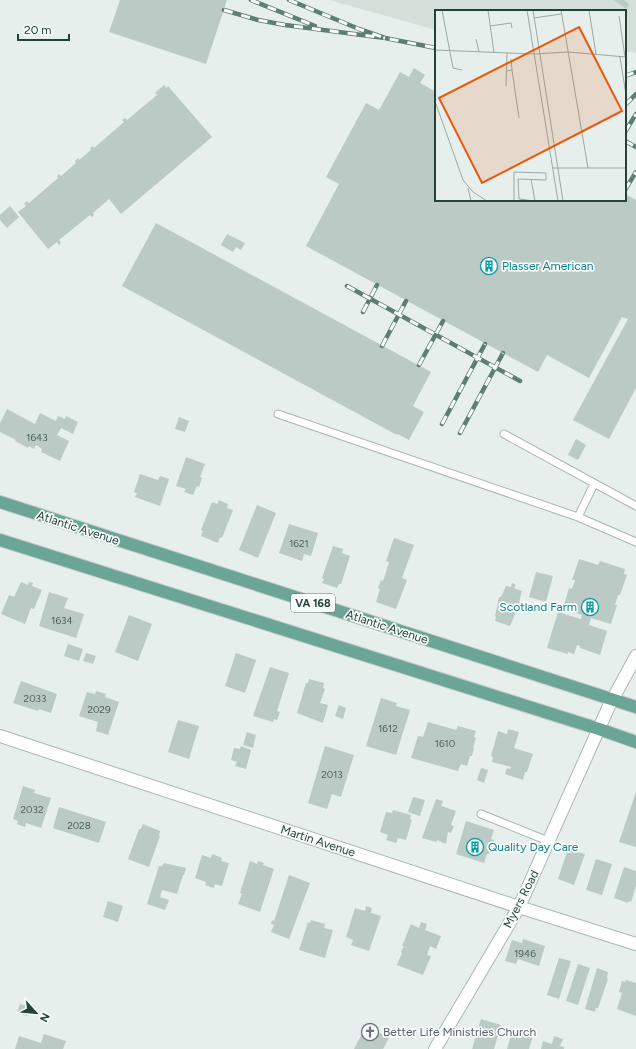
<svg xmlns="http://www.w3.org/2000/svg" width="636" height="1049" viewBox="0 0 636 1049" font-family="Figtree,sans-serif">
<style>
.built{fill:#d4dfda}
.building{fill:#bbcac4}
.lines{fill:none;stroke-linecap:round;stroke-linejoin:round}
.service-casing{stroke:#a8b8b2;stroke-width:9}
.minor-casing{stroke:#a8b8b2;stroke-width:14}
.primary-casing{stroke:#c2cac8;stroke-width:14}
.service{stroke:#fff;stroke-width:7}
.minor{stroke:#fff;stroke-width:12}
.primary{stroke:#6aa596;stroke-width:12}
.rail-casing{stroke:#5f7d75;stroke-width:4.5}
.rail{stroke:#f7fbf9;stroke-width:3;stroke-dasharray:9;stroke-linecap:butt}
.labels{text-anchor:middle;dominant-baseline:central;stroke-width:3.5;stroke-linejoin:round;paint-order:stroke}
.number-label{font-size:10px;fill:#4a645c}
.shield{fill:#f7fbf9;stroke:#637a73;stroke-width:1}
.shield-label{font-size:11px;font-weight:bold;fill:#24423a}
.culture-label{font-size:12px;fill:#0d838f;stroke:#f7fbf9;text-anchor:start}
.street-label{font-size:12px;fill:#24423a;stroke:#f7fbf9}
.worship-label{font-size:12px;fill:#5b616d;stroke:#f7fbf9;text-anchor:start}
.inset-road{fill:none;stroke:#98aaa4;stroke-width:1}
.view{fill:#e8590c;fill-opacity:0.15;stroke:#e8590c;stroke-width:2}
.inset-edge{fill:none;stroke:#24423a;stroke-width:2}
</style>
<rect width="100%" height="100%" fill="#e6efeb"/>
<path class="built" d="M329,0h307v53l-3,-1h-8v-41h-189v19z"/>
<path class="building" d="M120,0h107l-21,64 -97,-32z
M614,0h10l5,4 -3,5z
M414,68l11,7 -5,8 16,9v108h189v-6l11,6v188l-27,51 -36,-19 55,-101 -6,-2 -33,61 -42,-23 -9,17 -232,-126 33,-62 -13,-7 40,-74 13,7 21,-38 9,5z
M164,85l2,3 2,-2 44,51 -91,77 -12,-15 -16,14 1,2 -2,2 -2,-2 -31,25 2,3 -2,2 -2,-3 -9,7 -30,-37 8,-6 -2,-2 3,-3 2,2 29,-25 -1,-2 2,-2 2,2 15,-13 -1,-2 3,-3 1,2 12,-10 -1,-2 3,-2 1,2 30,-26 -2,-2 3,-2 2,2 30,-25 -2,-2z
M10,206l9,11 -12,11 -7,-8v-5z
M156,223l275,149 -18,34 11,6 -15,28 -11,-6 -1,1 -275,-149z
M227,234l18,9 -4,7 -5,-3 -3,5 -12,-7z
M7,409l28,15 5,-11 16,8 2,-5 7,3 1,-3 12,6 -5,12 -12,-6 -4,7 12,6 -9,20 -19,-9 1,-3 -6,-4 -2,4 -5,-3 -1,2 -13,-7 1,-1 -16,-8v-9z
M179,417l10,4 -4,11 -10,-3z
M576,439l10,6 -8,15 -10,-5z
M186,457l19,7 -5,13 2,1 -3,9 -2,-1 -4,9 -9,-3 2,-3 -10,-3z
M140,474l18,6 2,-4 9,3 -9,27 -25,-9 2,-4 -3,-1z
M219,500l9,4 -1,4 6,2 -11,28 -2,-1 -2,6 -17,-7 2,-5 -2,-1 11,-28 5,2z
M257,505l19,8 -18,45 -19,-8z
M289,524l29,9 -7,23 -7,-2 -2,7 -23,-8z
M394,538l20,7 -12,33 5,2 -11,29 -20,-7 4,-13 -2,-1 3,-8 2,1 3,-9 3,-10 -3,-1z
M333,546l10,3 -1,4 8,3 -9,28h-2l-2,4 -15,-5 2,-4 -2,-1z
M579,559l19,6 2,-4 25,8 -1,5 3,1 -7,20h-2l-3,10h2l-6,19 -20,-6 -2,7 18,6 -7,24 -20,-7v-2l-3,-1 -3,9 -6,-2v2l-21,-6 11,-36 23,7 1,-4 -19,-6 6,-21 3,1 3,-9h-3z
M536,572l17,4 -7,26 -17,-5z
M21,582l7,3 1,-3 4,1 -1,3 10,4 -8,19 -3,-1 -6,16 -24,-10 8,-19 5,2z
M512,583l4,2 -2,3 8,3 -3,11h1l-3,11 -1,-1 -6,14 -15,-5 1,-4 -1,-1 4,-19h2l5,-11 5,1z
M49,592l19,6 -4,10 20,6 -8,24 -37,-12z
M129,615l23,9 -14,37 -23,-9z
M68,644l15,5 -4,12 -15,-5z
M86,653l10,3 -3,8 -10,-3z
M236,653l20,7 -11,33 -20,-7z
M270,667l19,6 -12,38 3,1 -3,8 -3,-1 -1,3 -20,-6z
M309,679l15,4 -1,5 2,1 -5,14 8,2 -5,18 -26,-10 9,-30h2z
M21,681l36,13 -6,19 -12,-4 -1,2 -25,-8z
M96,691l10,3 -1,3 14,5 -11,33 -12,-4 2,-9 -19,-6 8,-24 8,2z
M381,698l16,5 -1,3 14,4 -14,45 -30,-9z
M339,705l7,3 -3,11 -8,-3z
M178,720l21,6 -10,33 -21,-7z
M428,722l28,8 2,-4 18,5 -2,6 2,1 -3,10h1l-2,8h-2l-3,10 -6,-2 -3,7 -47,-13 7,-22 5,1z
M508,729l11,3 -5,16 19,6 -6,18h-2l-2,8 -18,-6 2,-6 3,1 1,-2 -19,-5 1,-5 -2,-1 7,-25 9,3z
M247,732l9,3 -3,13 -10,-3z
M241,746l10,4 -5,19 -11,-3 2,-4 -6,-2 3,-12 6,1z
M325,746l29,9 -13,42 -9,-3 -5,15 -19,-6z
M481,768l7,2 -4,13 -7,-3z
M23,786l12,4 -1,3 17,5 -10,30 -15,-5 -1,4 -8,-3 1,-3 -5,-2z
M636,792v55l-17,-5z
M413,797l12,3 -5,16 -12,-4z
M436,799l7,2 -2,5 15,5 -5,14 3,1 -3,7 -3,-1 -2,12 -9,-4 -1,2 -14,-4z
M59,807l47,15 -7,21 -46,-15z
M393,810l18,5 -1,4 2,1 -6,20 -8,-2 -2,5 -10,-3 2,-5 -8,-3 6,-20 6,1z
M466,821l28,9 -3,9 3,1 -5,14h-2l-3,9 -28,-9z
M143,824l17,7 -1,5h1l-11,31 -21,-8 11,-30h2z
M568,849l17,5 -11,31 -16,-6z
M212,854l10,4 -1,3 8,2 -7,23 -7,-2 -1,4 -9,-3 1,-3 -11,-4 7,-23 9,3z
M596,859l16,5 -10,31 -16,-5z
M250,861l7,3 1,-3 6,2 -1,2 11,4 -14,43 -22,-8 4,-10 -2,-1z
M164,863l22,5 -2,7h-1l-6,19 -15,-4 -2,7 9,3 -4,10 -18,-6 12,-38h3z
M624,867l12,4v15l-5,16 -2,-1 -1,2 -14,-5z
M289,875l21,8 -21,56 -18,-7 3,-7 -3,-1 1,-4 2,1z
M108,901l15,5 -5,16 -15,-5z
M366,906l6,2 -1,5 10,3 -12,35 -18,-6 2,-5 -7,-3 9,-29 10,3z
M311,920l14,4 -1,4 9,2 -8,28 -26,-8 9,-28 2,1z
M421,922l6,2 -2,6 16,6 -5,13 -6,-3 -3,9 4,1 -8,19 -26,-10 5,-12 -1,-1 3,-6h-2l9,-22 8,4z
M523,939l22,7 -6,20 -21,-7 -2,5 -11,-3 7,-21 10,3z
M559,958l12,3 -12,38 -12,-4z
M578,964l12,4 -12,37 -12,-4z
M597,968l11,4 -1,6 1,1 -10,29h-2l-1,4 -10,-3z
M626,980l10,3v33l-19,-7 5,-16 -3,-1 3,-11 3,1z
M20,1004l10,3 -3,9 -10,-3z
M481,1019l20,6 -7,24h-22z
M366,1026l23,12 -6,11h-29z
M513,1029l20,7 -4,13h-22z
M44,1034l22,7 -3,8h-48l4,-13 22,7z
M554,1036l9,3 -3,7 4,1v2h-23l2,-8 9,3z"/>
<g class="lines">
<g class="service-casing">
<path id="service" d="M278,414l300,103
M504,434l132,72
M594,484l-16,33 58,25
M481,814l67,27"/>
</g>
<g class="minor-casing">
<path id="minor" d="M0,736l519,171 117,37
M435,1049l84,-142 90,-201 27,-50"/>
</g>
<g class="primary-casing">
<path id="primary" d="M0,502l636,205
M0,540l599,189 37,13"/>
</g>
<use href="#service" class="service"/>
<use href="#minor" class="minor"/>
<use href="#primary" class="primary"/>
<g class="rail-casing">
<path id="rail" d="M251,0l64,26
M289,0l70,29 26,9 51,10
M224,10l34,10 27,5 100,13
M625,76l11,-4
M625,105l11,-11
M625,132l11,-18
M625,141l11,6
M625,190l11,-18
M347,286l173,95
M363,312l14,-27
M382,346l24,-45
M419,365l24,-44
M442,424l43,-80
M460,433l43,-80"/>
</g>
<use href="#rail" class="rail"/>
</g>
<defs>
<g id="building-ring" transform="scale(0.9)"><circle r="9.5" fill="#f7fbf9" stroke="#0f9aa8" stroke-width="1.5"/><path d="M-4-6H4V6H1V3H-1V6H-4ZM-2.5-4.3h1.7v1.8h-1.7ZM.8-4.3h1.7v1.8H.8ZM-2.5-1h1.7V.8h-1.7ZM.8-1h1.7V.8H.8Z" fill="#0f9aa8"/></g>
<g id="church-ring" transform="scale(0.9)"><circle r="9.5" fill="#f7fbf9" stroke="#6b7280" stroke-width="1.5"/><path d="M-1.2-6h2.4v3.5h3.3v2.4h-3.3V6h-2.4V-.1h-3.3v-2.4h3.3Z" fill="#6b7280"/></g>
</defs>
<g fill-rule="evenodd">
<use href="#building-ring" x="489" y="266"/>
<use href="#building-ring" x="590" y="607"/>
<use href="#building-ring" x="475" y="847"/>
<use href="#church-ring" x="370" y="1032"/>
</g>
<g class="labels">
<g class="number-label">
<text x="37" y="437">1643</text>
<text x="299" y="543">1621</text>
<text x="62" y="620">1634</text>
<text x="35" y="698">2033</text>
<text x="99" y="709">2029</text>
<text x="388" y="728">1612</text>
<text x="445" y="743">1610</text>
<text x="332" y="774">2013</text>
<text x="32" y="809">2032</text>
<text x="79" y="825">2028</text>
<text x="525" y="953">1946</text>
</g>
<rect class="shield" x="291" y="594" width="44" height="18" rx="3"/>
<g class="shield-label">
<text x="313" y="603">VA 168</text>
</g>
<g class="culture-label">
<text x="502" y="266">Plasser American</text>
<text x="577" y="607" text-anchor="end">Scotland Farm</text>
<text x="488" y="847">Quality Day Care</text>
</g>
<g class="street-label">
<text transform="translate(78 528) rotate(18)">Atlantic Avenue</text>
<text transform="translate(387 627) rotate(18)">Atlantic Avenue</text>
<text transform="translate(318 841) rotate(18)">Martin Avenue</text>
<text transform="translate(521 899) rotate(-63)">Myers Road</text>
</g>
<g class="worship-label">
<text x="383" y="1032">Better Life Ministries Church</text>
</g>
</g>
<g transform="translate(435 10)">
<rect width="191" height="191" fill="#e6efeb"/>
<path class="inset-road" d="M7,0l11,58 9,2M53,0l6,43M92,0l31,191M98,0l30,191M126,0l27,158M154,0l7,44M184,6l6,41M99,8l27,-4M55,16l21,-3 1,5M41,29l3,13M0,40l99,4 34,-2 58,5M185,47l6,38M77,60l7,48M72,61l5,-1 -1,-11M71,76l1,-33M1,94l27,76 10,12 14,9M118,158h73M96,169l4,22M33,178l3,13M79,191v-29l32,1v7l-28,-1 1,20 15,2"/>
<path class="view" d="M144,17l43,84 -140,72 -43,-85z"/>
<rect width="191" height="191" class="inset-edge"/>
</g>
<g transform="translate(36 1013) rotate(117)" stroke="#f7fbf9" stroke-width="3" paint-order="stroke">
<path d="M0-3L7 15L0 10L-7 15Z" fill="#24423a"/>
<text y="-6" font-size="11" font-weight="bold" text-anchor="middle" fill="#24423a">N</text>
</g>
<path d="M18 34v6h51v-6" fill="none" stroke="#24423a" stroke-width="2"/>
<text x="24" y="34" font-size="12" fill="#24423a" stroke="#f7fbf9" stroke-width="3" paint-order="stroke">20 m</text>
</svg>
